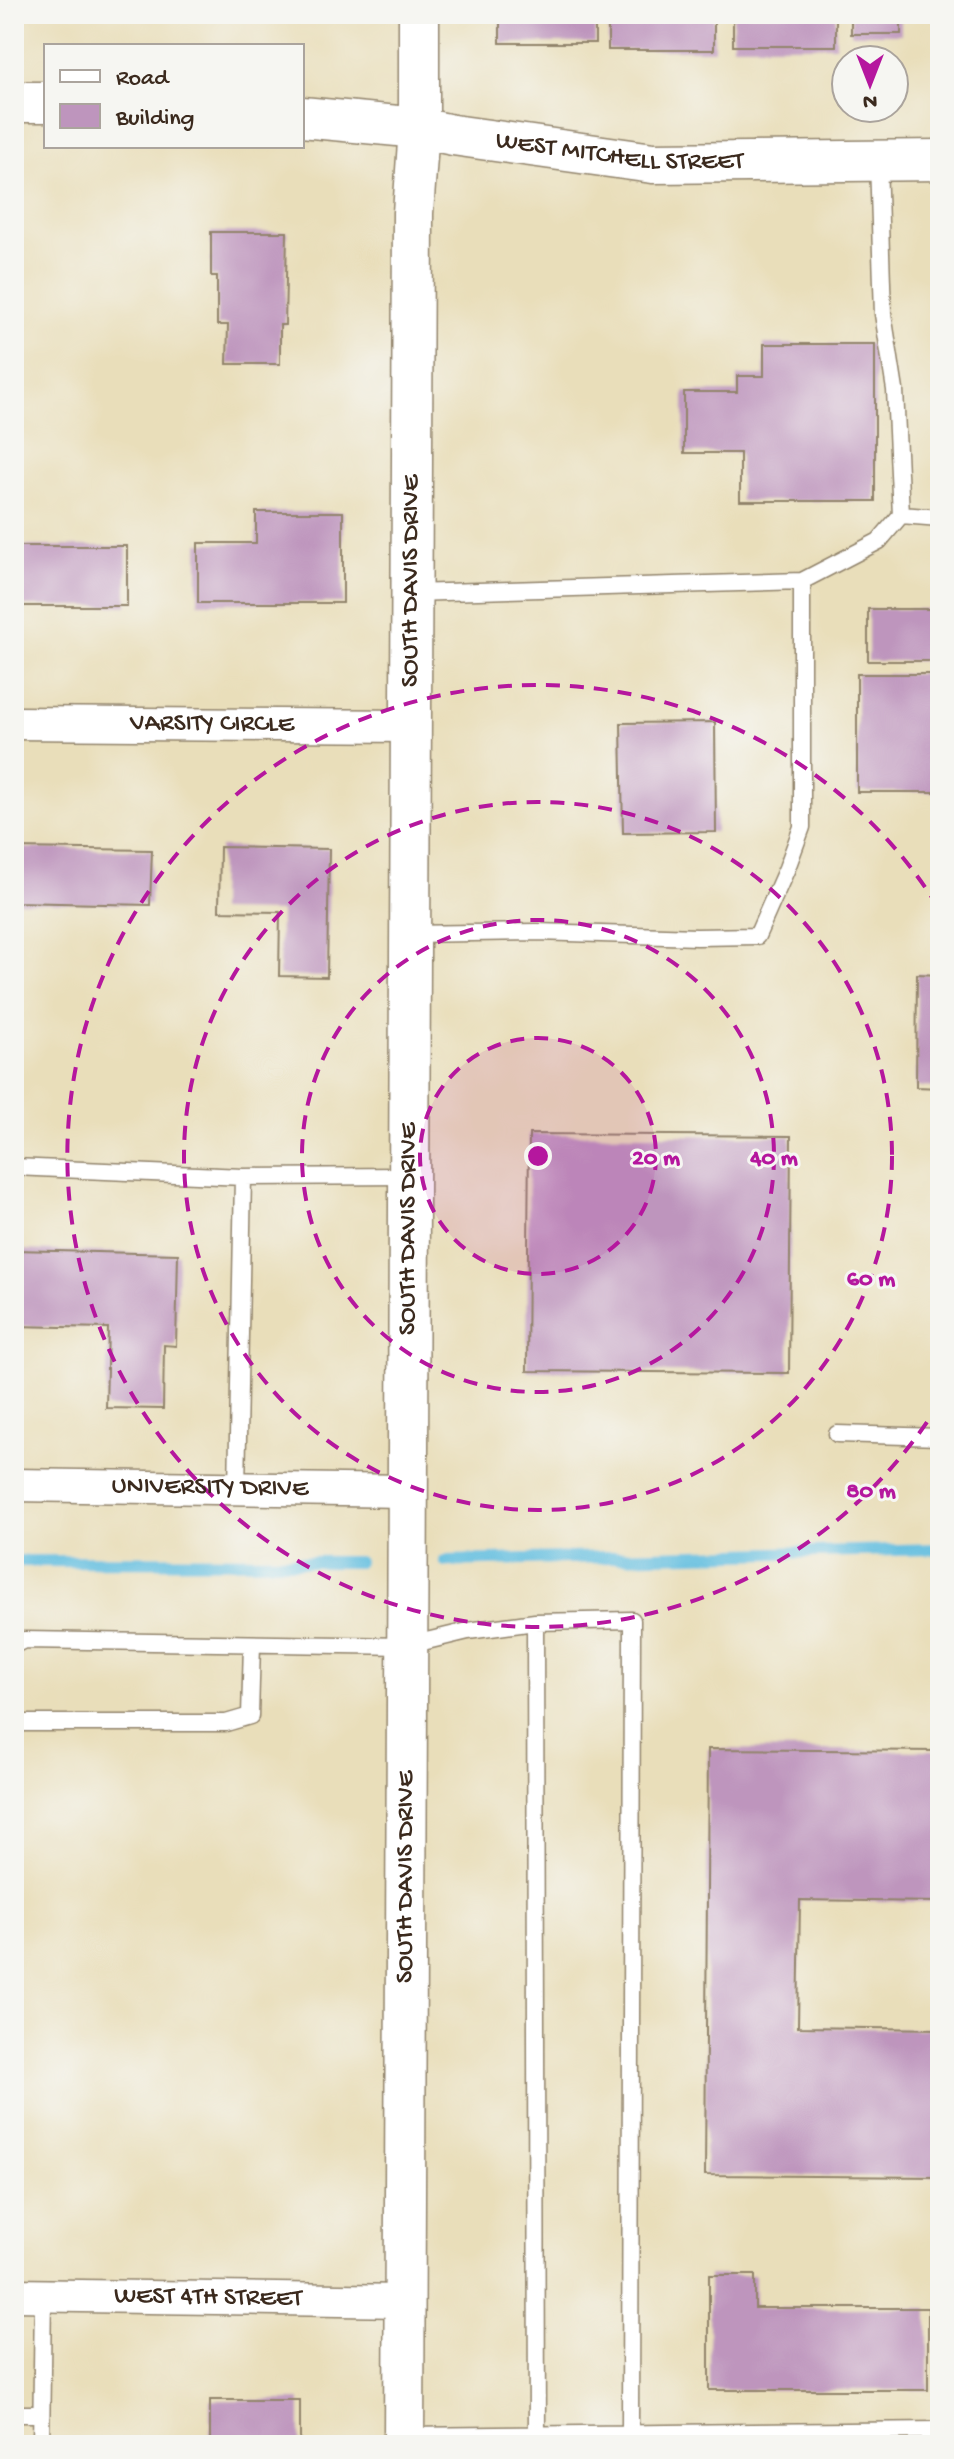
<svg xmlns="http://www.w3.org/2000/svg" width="954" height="2459" viewBox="0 0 954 2459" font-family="'Gochi Hand',sans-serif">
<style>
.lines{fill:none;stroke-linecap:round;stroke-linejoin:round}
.stream{stroke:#61bddf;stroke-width:12}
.building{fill:#be95bd}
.service-casing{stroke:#92846c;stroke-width:19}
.minor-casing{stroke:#92846c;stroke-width:35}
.tertiary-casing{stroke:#92846c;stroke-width:43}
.service{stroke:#fff;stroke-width:16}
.minor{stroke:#fff;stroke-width:32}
.tertiary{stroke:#fff;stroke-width:40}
.ring{fill:none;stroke:#b5179e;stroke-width:4;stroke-dasharray:14 10}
.labels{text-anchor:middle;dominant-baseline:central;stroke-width:6;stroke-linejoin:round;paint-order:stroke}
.street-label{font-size:26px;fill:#3b2a1e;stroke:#f6f6f2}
.centre{fill:#b5179e;stroke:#f6f6f2;stroke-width:4}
.ring-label{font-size:24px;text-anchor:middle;font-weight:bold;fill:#b5179e;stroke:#f6f6f2;stroke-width:6;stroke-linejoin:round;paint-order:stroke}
</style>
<rect width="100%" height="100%" fill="#f6f6f2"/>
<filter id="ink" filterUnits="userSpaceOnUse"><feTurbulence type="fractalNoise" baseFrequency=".0125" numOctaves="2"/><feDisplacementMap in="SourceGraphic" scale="16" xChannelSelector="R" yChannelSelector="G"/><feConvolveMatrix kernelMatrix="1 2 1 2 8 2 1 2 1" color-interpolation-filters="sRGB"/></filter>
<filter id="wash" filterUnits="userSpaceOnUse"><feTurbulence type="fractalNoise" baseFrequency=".006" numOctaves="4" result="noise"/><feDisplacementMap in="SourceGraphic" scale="32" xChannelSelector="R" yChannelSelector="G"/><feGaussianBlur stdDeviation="1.8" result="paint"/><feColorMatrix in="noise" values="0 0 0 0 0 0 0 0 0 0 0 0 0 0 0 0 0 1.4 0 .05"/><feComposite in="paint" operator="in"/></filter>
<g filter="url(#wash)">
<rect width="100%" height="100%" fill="#e9deba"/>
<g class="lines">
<path class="stream" d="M14,1561l344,1
M445,1561l495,-12"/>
</g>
<g id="blocks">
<path class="building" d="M500,14h95v29h-95z
M608,14h106v36h-106z
M733,14h103v32h-103z
M851,14h50v20h-50z
M211,232h76l-2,93h-5v39h-53l1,-39h-11v-49h-6z
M764,344h111v157h-135v-48h-56v-61h53v-16h27z
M256,512h87v91h-145v-60h58z
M14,546h113v60h-113z
M868,609h72v52h-72z
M857,674h83v118h-83z
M715,722l1,110 -93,1 -2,-110z
M220,847l109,2 -2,128 -48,-1 1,-64 -61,-1z
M14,848l138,2 -2,55 -136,-3z
M917,974l23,1v113l-24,-1z
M529,1134l262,2 -2,237 -262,-2z
M14,1250l164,4 -2,92 -12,-1 -1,64 -57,-1 2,-80 -94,-2z
M708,1749l232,2v151l-140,-2 -2,127 142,2v148l-235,-2z
M709,2275h46v33h173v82h-219z
M210,2400h90v45h-90z"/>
</g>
</g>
<g filter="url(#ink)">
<use href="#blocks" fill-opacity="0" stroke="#92846c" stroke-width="2"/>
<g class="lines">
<g class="service-casing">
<path id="service" d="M901,515l39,3
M802,581l77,-40 22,-26 -6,-125 -12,-76 -5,-152
M410,934l127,-2 160,5 60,-1 30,-68 15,-41v-246l-390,12
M14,1167l229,10 165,-1
M837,1434l103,3
M237,1489l6,-312
M535,1622l2,823
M14,1645l10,-5 382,6 62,-15 67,-9 97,-2 -2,813
M14,1721l2,2h210l24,-7 2,-72
M14,2414h27
M404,2436l536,-6
M41,2445l2,-151"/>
</g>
<g class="minor-casing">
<g id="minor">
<path id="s1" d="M14,723l396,3"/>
<path id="s2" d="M14,1485l392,6"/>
<path id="s3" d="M14,2295l389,6"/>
</g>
</g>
<g class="tertiary-casing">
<g id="tertiary">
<path d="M14,102h32"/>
<path id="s4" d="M302,117l117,11 34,7 200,28 287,-3"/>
<path id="s5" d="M404,2445l9,-2232 6,-85v-114"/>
</g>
</g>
<use href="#service" class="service"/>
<use href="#minor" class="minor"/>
<use href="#tertiary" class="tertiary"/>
</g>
</g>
<circle cx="538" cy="1156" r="118" fill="#b5179e" fill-opacity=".12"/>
<g class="ring">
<circle cx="538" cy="1156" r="118"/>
<circle cx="538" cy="1156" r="236"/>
<circle cx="538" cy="1156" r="354"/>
<path d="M940 1402A471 471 0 1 1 940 910"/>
</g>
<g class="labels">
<g class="street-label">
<text stroke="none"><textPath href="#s4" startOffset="320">WEST MITCHELL STREET</textPath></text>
<text stroke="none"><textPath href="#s5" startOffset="1864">SOUTH DAVIS DRIVE</textPath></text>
<text stroke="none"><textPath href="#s1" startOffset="198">VARSITY CIRCLE</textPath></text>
<text stroke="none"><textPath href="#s5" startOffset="1216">SOUTH DAVIS DRIVE</textPath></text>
<text stroke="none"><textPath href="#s2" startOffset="196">UNIVERSITY DRIVE</textPath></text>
<text stroke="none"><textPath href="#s5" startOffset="568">SOUTH DAVIS DRIVE</textPath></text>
<text stroke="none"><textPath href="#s3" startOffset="194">WEST 4TH STREET</textPath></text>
</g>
</g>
<circle cx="538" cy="1156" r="12" class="centre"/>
<g class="ring-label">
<text x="656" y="1164">20 m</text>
<text x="774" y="1164">40 m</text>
<text x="871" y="1285">60 m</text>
<text x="871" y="1497">80 m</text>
</g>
<rect width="954" height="2459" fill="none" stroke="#f6f6f2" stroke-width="48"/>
<rect x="44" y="44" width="260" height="104" fill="#f6f6f2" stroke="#aba49d" stroke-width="2"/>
<rect x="60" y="70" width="40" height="12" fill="#ffffff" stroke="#aba49d" stroke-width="2"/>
<text x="116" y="84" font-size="24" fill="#3b2a1e">Road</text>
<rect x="60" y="104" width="40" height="24" fill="#be95bd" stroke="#aba49d" stroke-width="2"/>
<text x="116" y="124" font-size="24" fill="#3b2a1e">Building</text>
<g transform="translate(870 84) rotate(180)"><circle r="38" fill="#f6f6f2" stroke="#aba49d" stroke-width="2"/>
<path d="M0-6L14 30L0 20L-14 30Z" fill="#b5179e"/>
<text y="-12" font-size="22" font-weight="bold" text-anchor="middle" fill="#3b2a1e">N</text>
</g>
</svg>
